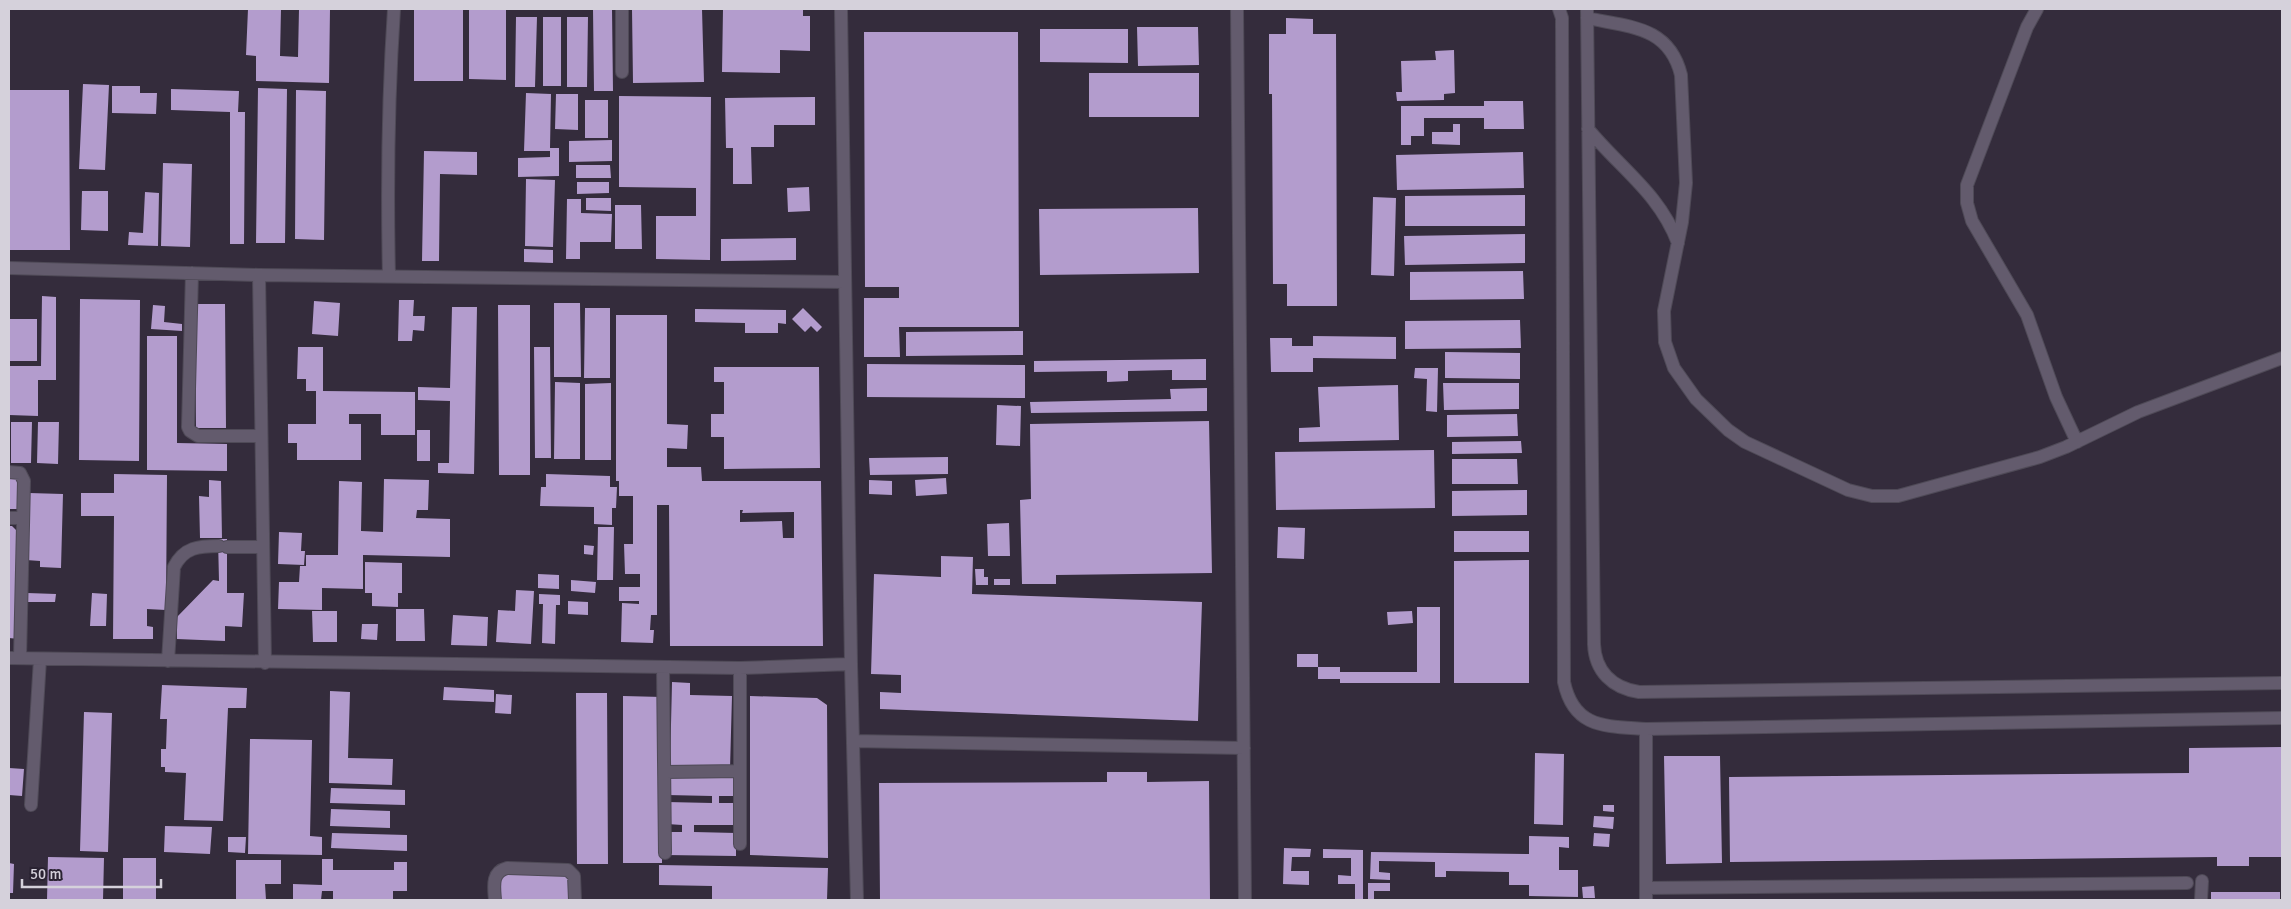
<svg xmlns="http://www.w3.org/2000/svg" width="2291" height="909" viewBox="0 0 2291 909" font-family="Signika,sans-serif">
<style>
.building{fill:#b39ccd;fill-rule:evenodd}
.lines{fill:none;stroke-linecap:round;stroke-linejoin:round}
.minor-casing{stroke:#4f4a57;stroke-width:14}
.minor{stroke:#635b6d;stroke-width:12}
</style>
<rect width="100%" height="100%" fill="#342c3c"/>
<path class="building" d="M248,9h33l-1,47 18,1 1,-48h31l-1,74 -73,-2v-25l-10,-1z
M414,9h49v72h-49z
M469,9h37v71l-37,-1z
M593,9h19l1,82h-19z
M632,9h70l2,73 -71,1z
M723,9h80v7h7v35l-30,-1v23l-58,-1z
M516,17h21l-2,70h-20z
M543,17h18v69h-18z
M567,17h21l-1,70h-20z
M1286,18l27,1v15h23l1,272h-50v-22h-14l-1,-190h-3v-60h17z
M1137,27h61l1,38 -61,1z
M1040,29h88v34l-88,-1z
M864,32h154l1,295h-120l1,30h-36v-59h35v-11h-34z
M1454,50l1,43 -11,1v6l-47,1 -1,-9h6l-1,-31 35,-1 -1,-9z
M1089,73h110v44h-110z
M83,84l26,1 -4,85 -26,-1z
M112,86h28v7h17l-1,21 -44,-1z
M258,88l29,1 -2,154h-29z
M171,89l68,2 -1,21h7l-1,132h-14v-132l-59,-2z
M9,90h60l1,160h-61z
M296,90l30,1 -2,149 -29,-1z
M526,93l25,1 -1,54h9v28l-41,1v-19l32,-1v-6h-26z
M556,94h22v36l-23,-1z
M619,96l92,1 -1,163 -54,-1v-43h40v-28l-77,-1z
M815,97v28h-41v22h-23l1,37h-19v-36h-7l-1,-50z
M585,100h23v38h-23z
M1484,101h39l1,28h-40v-11h-60v18h-13v9h-10v-39h83z
M1453,124h7v21l-28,-1v-12h21z
M612,140v21l-43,1v-21z
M424,151l53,1v23l-37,-1 -1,87h-17z
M1523,152l1,36 -127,2 -1,-35z
M163,163l29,1 -2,83 -29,-1z
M576,165h34l1,13h-35z
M526,179l29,1 -2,67 -28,-1z
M577,182h32v11l-32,1z
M809,187l1,24 -22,1 -1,-24z
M82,191h26v40l-27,-1z
M145,192l14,1 -1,53 -30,-1 1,-13 14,1z
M1525,195v31h-120v-30z
M1373,197l23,1 -2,78 -23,-1z
M586,198h25v13l-25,-1z
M567,199h14v14l31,1 -1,28h-31v17h-14z
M615,205h26l1,44h-27z
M1198,208l1,65 -159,2 -1,-66z
M1525,234v29l-120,2 -1,-29z
M796,238v22l-75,1v-22z
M524,249l29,1v13l-29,-1z
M1523,271l1,28 -114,1v-28z
M42,296l14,1v83h-18v36l-29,-1v-49h32z
M80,299l60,1 -1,161 -60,-1z
M399,300h15l-1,16h12l-1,15 -11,-1 -1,11h-14z
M314,301l26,2 -2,33 -26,-2z
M554,303h26l1,74h-27z
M195,304h30l1,124h-30z
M153,305l12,1 -1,16 18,2v7l-31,-2z
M498,305h32v170h-31z
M452,307h25l-3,167 -36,-1v-10h11l1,-62 -32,-1v-13l32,1z
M585,308h25v70h-26z
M803,308l19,19 -5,5 -6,-6 -6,6 -13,-13z
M695,309l91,1v14l-8,-1v10h-33v-10l-50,-1z
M616,315h51v109l21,1 -1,24 -20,-1v19h34l1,14h119l2,165h-153l-1,-141h-12v110h-6l-1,15h4l-1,13 -32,-1 1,-39 17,1v-3h-20v-14h21v-13h-15l-1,-30h9v-48h-14v-15h-3zM740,510h3l-1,3 52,-1v26h-11l-1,-17 -42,1z
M9,319h28v42h-28z
M1520,320l1,28 -116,1v-28z
M1023,331v24l-117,1v-24z
M147,336h30v107l50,1v27l-80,-1z
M1313,336l83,1v22l-83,-1v14h-42l-1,-34h22v8h21z
M298,347h25v44l92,1v43h-34v-21h-32v10h12v36h-64v-17h-9v-19h28v-33h-10v-12h-9z
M534,347h16l1,111h-16z
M1445,352l75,1v26l-75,-1z
M1206,359v21h-34v-10l-44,1v10l-21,1v-11l-73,1v-11z
M867,364l158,1v33l-158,-1z
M714,367h105l1,101 -96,1v-32h-13v-23h13v-32h-10z
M1415,368h23l-1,44 -11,-1 1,-32 -13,-1z
M555,382l25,1v76h-26z
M611,383v77h-26v-76z
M1443,383h76v26l-75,1z
M1398,385l1,55 -100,2v-14l21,-1 -2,-40z
M1207,388v23l-176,2 -1,-11 141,-3 -1,-10z
M997,405l24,1 -1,40 -24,-1z
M1517,414l1,22 -71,1v-22z
M1209,421l3,152 -156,2v9h-34l-2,-84 11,-1 -1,-75z
M11,422h21l-1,41h-20z
M38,422h21l-1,42 -21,-1z
M417,430h13v31h-13z
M1521,441l1,12 -70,1v-12z
M1434,450l1,58 -159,2 -1,-58z
M948,457v17l-78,1 -1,-17z
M1452,459h65l1,25h-66z
M114,474l53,1 -1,135 -19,-1v17l6,1v12h-40l1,-123h-33v-23h33z
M546,474l64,2v11h7l-1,21h-4v17l-18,-1v-17l-54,-1 1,-19h5z
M9,475h13l-1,34h-12z
M946,478l1,16 -31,2 -1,-16z
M384,479l45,1 -1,30h-11l-1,8 34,1v38l-87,-2v34l-41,-1v22l-44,-1 1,-27h20l1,-16h6v-11h32l1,-74 23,1 -1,49 22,1z
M209,480l12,1 1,57h-22l-1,-42 10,1z
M869,480l23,1v14l-23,-1z
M1527,490v25l-75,1v-25z
M29,493l34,1 -2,74 -21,-1v-6l-14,-1z
M1009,523l1,33h-22l-1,-32z
M9,526h3l8,8 -1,105 -10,-1z
M598,527h16l-1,53h-16z
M1278,527l27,1 -1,31 -27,-1z
M1454,531h75v21h-75z
M279,532l23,1 -1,18h4l-1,14 -26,-1z
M218,539h9v54h17l-2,34 -17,-1v15l-48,-2v-22l36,-37 6,1z
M584,545l10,1 -1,9 -9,-1z
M941,556l32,1 -1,37 230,8 -4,119 -318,-12v-17l21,1v-18l-30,-1 3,-100 67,3z
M1529,560v123h-75v-122z
M365,562l37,1v30h-4v14l-26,-1v-13h-7z
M975,569h9v8h4v8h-12z
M538,574l21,1v14l-21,-1z
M994,579h16v6h-16z
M571,580l25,2 -1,11 -24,-2z
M516,590l18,1 -3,53 -35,-2 2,-32 17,1z
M27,593l29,1 -1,8h-28z
M92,593l15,1 -1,32h-16z
M539,594l21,1v10h-4l-1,39 -13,-1 1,-39h-4z
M568,601l20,1v13l-20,-1z
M1417,607h23v76h-100v-4h-22v-12h22v5h77z
M396,609h28l1,32h-29z
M312,611h25v31h-24z
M1412,611l1,12 -25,2 -1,-13z
M453,615l35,2 -1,29 -36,-1z
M362,624h16l-1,16 -16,-1z
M1297,654h21v13h-21z
M672,682l18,1v12l42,1 -2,73 -60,-2z
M162,685l85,3 -1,20h-18l-5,113 -39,-1 2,-47 -21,-1v-5h-4v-18h5l1,-30h-7z
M444,687l50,3v12l-51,-2z
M330,691l20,1 -2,66 45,1 -1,26 -63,-2z
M576,693h31l1,171h-31z
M496,694l16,1 -1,19 -16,-1z
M623,696l39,1v166h-39z
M750,696l67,2 10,7 1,153 -78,-3z
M84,712l28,1 -4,139 -28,-1z
M250,739l62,1 -2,96 12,1v18l-74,-1z
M2282,747v110h-33v9h-32v-9l-487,5 -1,-85 460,-4v-25z
M1535,753l29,1 -1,71 -29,-1z
M1664,756h56l2,107 -56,1z
M9,768l15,1 -2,27 -13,-1z
M1107,772h40v10l62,-1 1,119h-330l-1,-117 228,-1z
M668,773l68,1v22h-17v7h17v22h-42v7l42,1v23l-70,-1v-23h16v-7l-15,-1v-22l45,1v-7l-45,-1z
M331,788l74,2v15l-75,-2z
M1603,805h11v7l-11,-1z
M331,809l59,2v17l-60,-2z
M1594,816l20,1 -1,12 -20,-2z
M165,826l47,1 -2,27 -46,-2z
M332,833l75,2v16l-76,-3z
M1594,833l16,1 -1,13 -16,-1z
M1529,836l40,1v11l-10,-1v23h19v27l-49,-1v-11h-20v-13l-63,-1v6h-11v-15l-56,-1v11l11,1v7l-20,-1 1,-27 158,2z
M228,837h18l-1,16 -17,-1z
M1284,848l27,1 -1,8h-18l-1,14h18v14l-26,-1z
M1323,849l40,1v50h-8v-16h-17v-9l13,1v-18h-28z
M48,857l56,1 -1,42h-56z
M123,858h33v42h-33z
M322,859h11v11h61v-8h13v29h-14v9h-60v-9h-11l-1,9h-28v-16l29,1z
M236,860h45v24h-16l1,16h-30z
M9,863l5,1 -1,29h-4z
M659,865l169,3 -1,32h-115v-14l-53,-1z
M500,874l68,1v25h-69z
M1368,883h22v8h-16v9h-6z
M1594,886l1,12h-12l-1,-11z
M2211,892h69v8h-69z"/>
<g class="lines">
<g class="minor-casing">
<path id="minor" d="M841,9l10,655 6,236
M1237,9l8,891
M1559,9l3,9 2,664c10,47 42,44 82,47l636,-11
M1587,9l7,635c1,27 18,44 45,48l643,-9
M2037,9l-10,18 -60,158v18l5,18 55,94 29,82 21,45
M1587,18c42,9 82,8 94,57l5,108 -4,39 -18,89 1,31 9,26 22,31 32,31 17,12 103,48 24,6h26l142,-39 26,-10 72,-35 144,-54
M622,72v-63
M1588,129c33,40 71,64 90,114
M9,268l250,7 586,7
M192,273l-4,154 2,4 8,5h63
M259,275l6,388
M389,277c-2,-90 -1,-179 5,-268
M9,472l11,1 4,8 -4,177
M9,518h14
M227,547h36
M9,658l731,10 111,-4
M168,661l6,-94c10,-20 25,-21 45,-21
M663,667l2,186
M1646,729v171
M853,741l391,7
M665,772l75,-1
M31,805l9,-146
M740,844v-176
M1646,888l541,-5
M495,900c-1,-13 -4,-28 12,-32l61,2 6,6 1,24
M2201,900l1,-19"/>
</g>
<use href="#minor" class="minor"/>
</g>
<rect width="2291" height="909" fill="none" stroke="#d5d1db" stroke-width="20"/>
<path d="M22 879v8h139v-8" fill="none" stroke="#d5d1db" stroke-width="2.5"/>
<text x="30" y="879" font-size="15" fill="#d5d1db" stroke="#2a2332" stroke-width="4" paint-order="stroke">50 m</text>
</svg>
